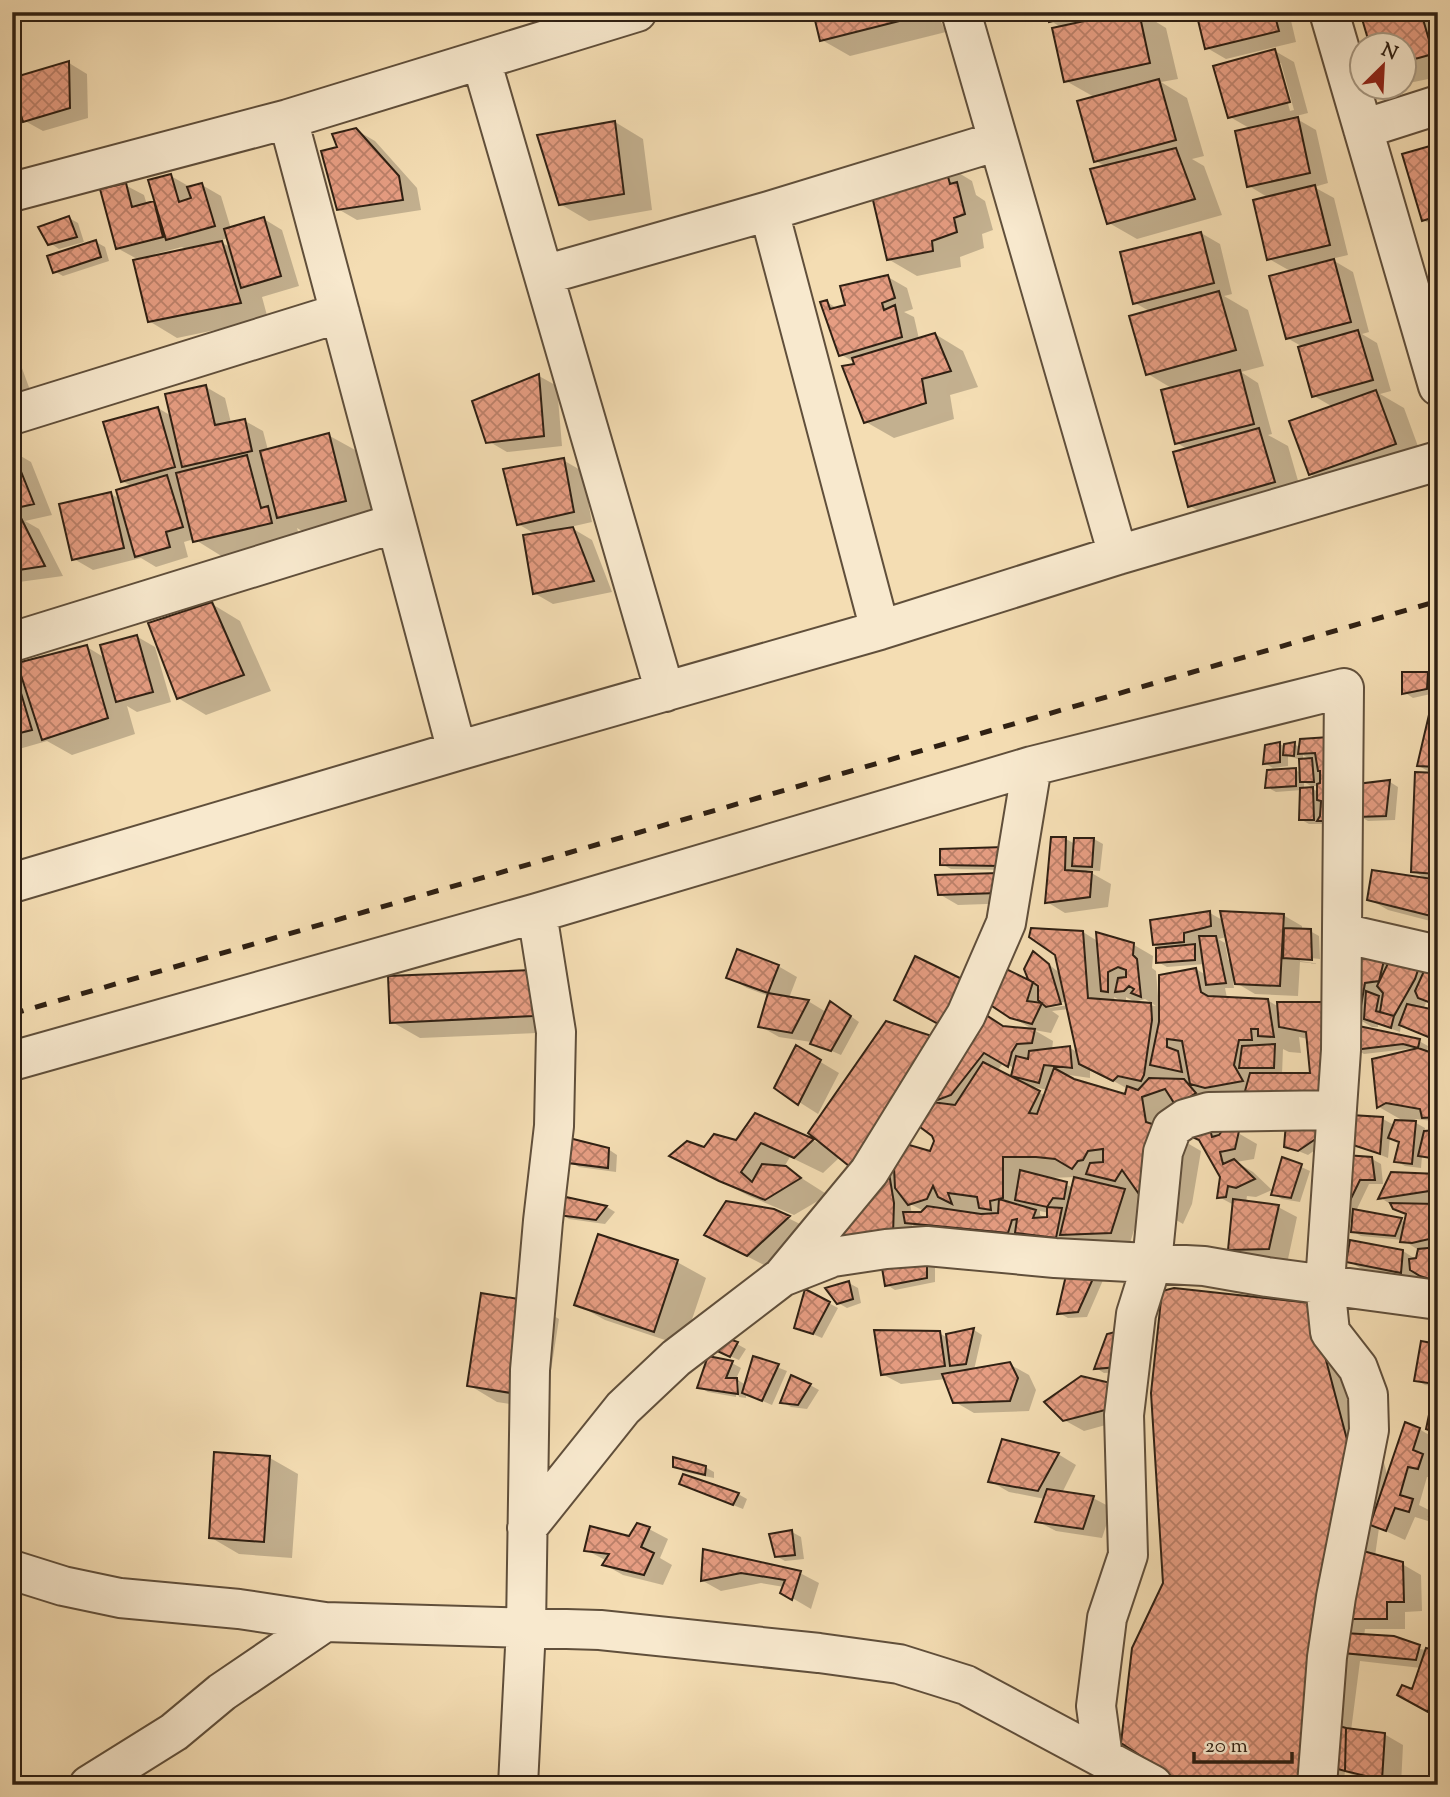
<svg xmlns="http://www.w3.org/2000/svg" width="1450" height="1797" viewBox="0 0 1450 1797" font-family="'Sorts Mill Goudy',serif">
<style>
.shadow{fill:#0003;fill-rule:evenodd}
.building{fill:url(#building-cross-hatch);stroke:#2f2013;stroke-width:2}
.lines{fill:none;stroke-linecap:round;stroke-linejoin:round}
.minor-casing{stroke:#604f3b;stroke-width:42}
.minor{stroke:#f8e9ce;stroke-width:38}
.rail{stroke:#2f2013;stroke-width:5;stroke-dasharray:12 12;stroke-linecap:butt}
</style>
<defs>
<pattern id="building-cross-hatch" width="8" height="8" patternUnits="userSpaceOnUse" patternTransform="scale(1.75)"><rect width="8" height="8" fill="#e69d82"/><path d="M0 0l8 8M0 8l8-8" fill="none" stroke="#bb8069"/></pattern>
</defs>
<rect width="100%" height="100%" fill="#f4ddb3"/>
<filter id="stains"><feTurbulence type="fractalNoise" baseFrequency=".00286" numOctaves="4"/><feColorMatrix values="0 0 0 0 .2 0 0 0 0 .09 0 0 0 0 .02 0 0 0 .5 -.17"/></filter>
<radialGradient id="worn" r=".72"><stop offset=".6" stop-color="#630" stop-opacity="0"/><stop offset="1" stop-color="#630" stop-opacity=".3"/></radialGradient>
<path class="shadow" d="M815,12h121l10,20 -96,24 -28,-16z
M1049,12h112l2,6 -10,2 13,8 12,51 -17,3 26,16 17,58 -12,3 12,7 18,49 -85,24 -28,-16 -3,-56 -10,-6v-63l-30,-17 -4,-53 -11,-7z
M1198,12h91l7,30 -70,17 -19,-11z
M1362,12h76v65l-34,7v-38z
M1275,51l19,11 14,51 -28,7v3l17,-4 19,11 12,53 -14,4 20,11 14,57 -17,4 22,13 16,60 -7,2 15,9 14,48 -11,3 24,14 19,52 -85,30 -28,-16 23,-67 -19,-11 -11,-49 -16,-9 5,-66 -23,-13v-61l-20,-12 2,-57 -21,-12zM1277,63h4l13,47 -4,1z
M69,63l18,11 1,44 -45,13 -18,-10z
M12,101l9,33 -9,3z
M615,122l28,17 9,71 -63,11 -29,-17z
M356,130l19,11 42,47 4,22 -64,10 -19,-11 2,-60z
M1429,148l9,4v76l-15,-8z
M944,164l28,17 4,14 9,6 8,29 -11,4 2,14 -24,9 1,10 -44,9 -29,-17z
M171,176l19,11 12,-2 19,11 10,33 33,-10 18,11 17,56 -37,11 6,22 -91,19 -28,-17 -10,-61 -22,-12 8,-63 19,10 3,10 9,-3zM228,238l4,10 -14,-7zM182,247l5,3 -31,7 -1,-3z
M69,218l9,5 6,19 -25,7 -9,-6z
M1201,233l19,11 12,50 -8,2 24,14 16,56 -23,6 17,11 14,51 -4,1 20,11 15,52 -85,24 -28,-16 -1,-56 -12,-7 -4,-54 -25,-15 3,-62 -16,-9z
M96,242l9,5 4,14 -46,15 -9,-5z
M888,277l19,11 6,21 -9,3 10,5 5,22 16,-5 28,17 15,36 -28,8 4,24 -60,19 -28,-16 -7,-57 -19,-11 -13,-52 11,7 9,-2z
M12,341l18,49 -18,5z
M539,376l18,10 5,60 -55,6 -19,-11z
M206,387l19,11 6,25 14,-2 18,10 5,19 60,-15 29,16 17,66 -67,17 -10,-6 3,10 -77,19 -29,-18 -10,3 4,15 -32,10 -15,-9 -48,12 -19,-11 37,-65 9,5 13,-12 -11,-6 36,-73 15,9z
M12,451l19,11 21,53 -27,6 14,8 24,47 -44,6 -7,-4z
M563,460l19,11 10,51 -22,5 22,13 20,52 -59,12 -19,-11 3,-58 -19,-11z
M212,604l28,17 31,70 -65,24 -28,-17z
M136,636l19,11 16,55 -34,10 -10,-6 8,28 -63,21 -25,-14 -35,10v-76l13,6 62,-34 18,11z
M1428,673l9,5 -2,13 3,-1v192h-4l4,2v39l-50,-13 -19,-11 59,-19 -15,-9 22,-96 -16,-9 16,-73 -22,5 -9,-6 -1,-18z
M1328,739l10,92 -16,-9v2h-13l-9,-5 2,-29 -26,2 -9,-5 28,-17 6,3v-13l-13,-4v10l-15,2 -8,-5 15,-19 6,3 8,-3 7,4zM1303,755l9,5h-9zM1304,782l7,4h7v6l-5,-3 -9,1z
M1390,782l8,5 -3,33 -27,1 -9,-5z
M1066,839l9,5v-4l19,-1 9,5 -3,27 -14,-1 25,14 -3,23 -43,6 -18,-11z
M1004,849l5,21 -58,-1 -9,-5z
M998,875l18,28 -58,2 -19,-11z
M1210,913l14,8 59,-6 19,11v4l8,1 9,5 1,23 -20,-2v4l20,3 -20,-2 -2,34 -43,-2 -22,-13 1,7h-9l2,10 40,2 12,7 55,-3 25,-60 62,16 17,47 -11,-6 -4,8 15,6v26l-37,-16 -1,7 -22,-8v3h-6l-19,-11 3,11 63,14 9,5 -1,7 11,4v68l-6,-4 -16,-2 -9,4h9l9,5 -1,5 14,-1v30l-16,-6 -1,12 -16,-2 -9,-5 4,-19 -10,-5 -2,21 -39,-16 3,-25 31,2 9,5 -1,9 16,-10 -28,-16 37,-59 -52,6 -5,-3 -145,76 9,5 15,1 19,11 -3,15 -18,3 17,10 19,18 -16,7 -9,-1 -1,6 32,5 19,10 -9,42 -39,1 -19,-11 4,-44 -15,-8 3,-20 -20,-35 -18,-10 -2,8 19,11 -9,53 -9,20 -36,-21 -3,-5 -14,45 -49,2 -155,-12 -14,-8 -1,20 -79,-4 43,-60 -35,-24 -17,16 -33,-16 -6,10 44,28 -34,20 -45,-19 -77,-41 65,-13 18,-27 66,29 116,-105 68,-11 29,2 19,11 -1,9 18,-2 9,5 -10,-44 -17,2 7,5 -8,17 -17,-3 -24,-14 -5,-45 33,15 4,-27 19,15 22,-42 16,10 35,3 19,11 -1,12 4,3 2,25h3l35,-27 10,6 -1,-11 -38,3 -9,-5 4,-13 -8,-5zM1227,937l5,22 -4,1 -3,-17 -7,-4zM1114,997l11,6 -10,-1zM1126,997l9,5 10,-3 11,7 -30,-3zM1070,1001v4l-23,3v-3zM1299,1037l9,2 3,35 -29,1 1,-26 6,3 12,1zM1004,1062l11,7 -2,10 -16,-8zM1090,1068l38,21 -1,7 -54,-15 -11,-7 28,4zM1029,1086l19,4 -2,6 -17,-9zM921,1125l12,9 3,7 -5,12 -24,-7zM1076,1177l-2,11 -25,-10zM910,1204l14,7 -12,3zM1040,1211l9,2 -3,5 -6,-3z
M778,966l19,11 -8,21 19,3 18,11 13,-4 20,14 -18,33 -30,-13 -32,-5 -19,-11 9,-30 -22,-8 -19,-11z
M531,972l30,60 -141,6 -28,-16z
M797,1048l42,25 -21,41 -41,-26z
M1288,1113l37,30 -17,12 -22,-9z
M608,1149l9,6 -1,17 -37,-5 -9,-5z
M1346,1157l26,2 9,5 2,20h-14l-13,27 50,11 1,-7 -26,-17 57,-22v107l-18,-9v8l-53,-10 -19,-11 55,-10 14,9 3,-9 -17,-11 -42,-4 -9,-5 1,-7 -10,-6z
M1284,1159l26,12 -10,31 -18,-3 -9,-5z
M567,1199l40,8 8,5 -10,12 -36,-5 -9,-5z
M774,1211l34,17 -42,38 -41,-21z
M935,1258v24l-40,8 -8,-5z
M677,1262l29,16 -23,68 -78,-26 -29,-16z
M1068,1273l36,5 -17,39 -19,1 -9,-5z
M849,1283l9,5 3,15 -14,5 -9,-5z
M806,1291l32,17 -16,30 -26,-11z
M531,1303l28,16 -14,90 -48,-7 -28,-17z
M1348,1327l40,151 31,-49 19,11 -6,21 6,4v13l-11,-1 -8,28 12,6 7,-26v34l-8,-4 -2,6 -13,-4 -10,23 -26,-12 -4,28 27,8 19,11 1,36 -17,1v17h-40l-1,7 74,17v63l-39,-22 14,-2 8,-24 -61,-7 -9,70 33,3 19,11 -2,40h-21l-35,-13 -2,13h-155l-23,-201 -12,-191z
M974,1330l8,5 -8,35 35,-6 20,11 7,15 -7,21 -55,2 -19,-11 -9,-23 -45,5 -19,-10 57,-41 9,5v-3z
M1108,1336l19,36 -23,1 -8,-5z
M737,1344l9,5 -7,11 -14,-6z
M1438,1346v41l-13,-2 -9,-5z
M754,1358l33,13 -15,34 -26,-11v4l-7,-1v-15h-3v15l-28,-5 -9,-5 33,-24 9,5 -5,11 10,6z
M1081,1378l50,40 -47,13 -20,-11z
M810,1385l9,5 -12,19 -16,-2 -9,-5z
M216,1454l54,4 28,16 -6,84 -53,-4 -29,-17z
M1058,1454l18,11 -14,28 31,5 19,10 -10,30 -46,-7 -19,-10 8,-22 -36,-7 -19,-11z
M675,1466l30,1 9,5v6l-30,-6z
M684,1476l54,18 9,5 -4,10 -53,-21 -9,-5z
M649,1529l19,10 -8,19 12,7 -9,20 -40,-10 -18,-10 2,-4 -21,-11 43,-11z
M792,1532l9,5 3,22 -19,2 -9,-5z
M704,1552l96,21 19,10 -8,26 -29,-17 2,-5 -23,-4 -40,8 -18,-10z"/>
<path class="building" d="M813,12h104l2,4 -99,25z
M1047,12h44l-42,10z
M1126,12h13l11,51 -86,19 -12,-54z
M1196,12h78l5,19 -74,18z
M1360,12h61l12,42 -29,8v-16h-34z
M1275,49l15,53 -62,16 -15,-52z
M69,61l1,47 -47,14 -11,-36v-8z
M1159,79l17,61 -82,22 -17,-61z
M1298,117l12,56 -63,14 -12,-56z
M615,121l9,73 -65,11 -22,-70z
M356,128l43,48 4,24 -66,10 -16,-59 16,-4 -5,-13z
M1430,146l8,26v44l-16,5 -20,-67z
M1176,148l19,51 -88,25 -17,-55z
M944,162l6,22 7,-2 8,32 -11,4 3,14 -25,9 1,10 -46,9 -15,-64z
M171,174l8,28 12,-4 -4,-11 15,-4 13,43 -49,14 -18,-60z
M126,183l6,24 22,-6 9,36 -47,12 -16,-60z
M1315,185l15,60 -63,15 -14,-60z
M69,216l8,21 -29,8 -10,-18z
M264,217l17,59 -40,12 -17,-59z
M1201,232l13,51 -81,21 -13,-52z
M96,240l5,17 -48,16 -6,-17z
M222,241l19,62 -93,19 -15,-62z
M1334,259l17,63 -65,17 -17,-63z
M888,275l7,23 -13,5 2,7 11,-5 7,32 -63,19 -19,-54 7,-2 3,9 15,-4 -5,-19z
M1219,291l17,59 -90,25 -17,-59z
M1358,330l15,50 -61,17 -14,-50z
M935,333l16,38 -29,8 4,24 -62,20 -22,-57 12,-2 -2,-6z
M1240,370l14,54 -79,20 -14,-54z
M539,374l5,62 -58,7 -14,-42z
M206,385l9,40 30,-6 7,32 -70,16 -17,-73z
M1376,390l20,54 -87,31 -20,-54z
M158,407l17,60 -54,15 -18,-60z
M1259,428l16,54 -87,25 -15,-55z
M329,433l17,68 -69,17 -17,-67z
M12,449l22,55 -22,5z
M247,455l14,53 7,-2 4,17 -79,19 -17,-69z
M564,458l10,54 -57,13 -14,-56z
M167,475l16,52 -17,5 4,15 -35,10 -19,-67z
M111,492l13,56 -52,12 -13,-56z
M20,516l25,50 -33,5v-51z
M573,527l21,54 -61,13 -10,-59z
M212,602l32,73 -67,24 -29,-76z
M137,635l16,57 -37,10 -16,-57z
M87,645l21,73 -66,22 -25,-77z
M1402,672h26l-1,17 -25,5z
M12,673h3l17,57 -20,5z
M1438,688v79l-21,-1 18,-77z
M1329,737l6,84h-18l3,-5 1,-15 -4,-1v-16l3,-1v-12h-2l-3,-18 -17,1 2,-15z
M1280,742v20l-17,2 2,-19z
M1295,742l-1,14 -11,-1 1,-11z
M1312,758l2,24h-14l-1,-23z
M1296,768v18l-31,2 2,-18z
M1415,772l23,1 -2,101 -25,-2z
M1390,780l-4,36 -29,1v-33z
M1313,787l1,33h-15l1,-32z
M1051,837h15l-1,33 27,2 -2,25 -45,6z
M1074,838h20l-2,29 -20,-1z
M1004,847l-4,19 -60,-1v-16z
M1372,870l61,9 -2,37 -64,-16z
M998,873v20l-60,2 -3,-20z
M1210,911l1,15 -27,7v9l-31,3 -3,-25z
M1220,911l64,3 -4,72 -45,-2z
M1031,928l52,3 5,67 63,5 1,17 -8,55 -3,6 -23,-5 -5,5 -34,-17 -24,-109 -26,-18z
M1284,928l27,1 1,31 -29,-2z
M1096,932l38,11 -1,12 4,4 4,38 -10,-4 3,-4 -5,-3 -5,5 -9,1 3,-14 8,-1v-7l-8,-3 -10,5v20l-7,-1z
M1199,936h17l10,47 -20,2z
M1357,942l30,6 -8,33 -14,2 -6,34z
M1195,944v16l-39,3v-15z
M737,949l42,16 -11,28 -42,-15z
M1033,951l16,13 12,40 -15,3 -8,-7v-14l-10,-7 -4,-10z
M1393,953l29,5 -7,21 -21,37 -14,-4 3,-19 -6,-7z
M915,956l53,26 -28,43 -46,-25z
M1429,960l9,3v48l-4,-7 -16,-6 -3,-7z
M1004,968l29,14 -6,19 15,2 -10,21 -22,-6 -21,-14z
M1196,968l5,24 7,4 60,3 6,38 -16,-1v-7h-7l1,11h-13l-5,25 9,16 -38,7 -15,-4 -8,-43 -15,-2v8l11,4 4,21 -32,-7 9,-43v-47z
M531,970l2,46 -143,7 -2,-47z
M1366,991l13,5 -3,15 18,5 -3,12 -27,-9z
M768,993l41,7 -17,33 -34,-6z
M830,1001l21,15 -20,35 -21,-7z
M1277,1002h58l-11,96 -65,-2 -14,-5 5,-18h60l-4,-41 -27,-5z
M1407,1004l24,5 2,10 5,1v21l-39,-16z
M983,1013l20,13 32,3 -3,14 -15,1 -5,8 -4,15 -24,-14 -33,42 -19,7z
M886,1021l52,17 -84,132 -46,-37z
M1354,1025l66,14 -2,9 -15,-4 -50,6z
M1275,1044l-1,24h-35l3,-22z
M796,1045l25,15 -23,45 -24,-17z
M1070,1046l2,22 -28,-3 -5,18 -28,-7 5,-20 12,3 1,-8z
M1418,1048l20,7v62l-16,1 -2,-9 -34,-6 -9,5 -5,-49z
M983,1062l57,29 -11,22 8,1 17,-46 20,11 51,15 2,-8 11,4 11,-12 35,1 12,14 -20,13 -11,-17 -23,8 4,25 18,6 -18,76 -24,-34 -7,11 -29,-7 4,-11 13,-1v-13l-15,2 -5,9 -5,1 -6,8 -17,-10 -19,-2h-33v41l-13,3 1,9 -12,-2 -2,-11 -29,-4 4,11 -14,-7 -5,-11 -6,13 -19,6 -13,-17 -1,-21 5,-25 31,9 4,-10 -2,-5 -16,-12 16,-22 23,3z
M1287,1111l30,16v11l-19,13 -14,-4z
M755,1113l59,26 -20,19 -33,-15 -20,29 11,10 10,-18 24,2 15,12 -36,22 -46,-19 -50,-25 18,-15 17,6 10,-13 22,6z
M1351,1115l32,2 -3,37 -33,-11z
M1395,1120l21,1 -4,43 -18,-2 5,-20 -11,-4z
M1208,1121l4,16 7,-2 4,-5 16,1 -4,18 -15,3 3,12 11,-5 21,20 -19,9 -8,-2 -2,11 -9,1 3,-21 -21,-37 -17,-8z
M1438,1130v29l-20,-3 6,-25z
M569,1138l40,10 -1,20 -40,-5z
M1345,1155l27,2 3,23h-15l-19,39z
M1282,1157l20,7 -11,34 -20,-3z
M887,1161l7,42 -1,32 -64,7z
M1020,1170l47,12 -3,17 -11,-1 -6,9 -32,-7z
M1391,1172l47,2v63l-26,6 -12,-1 6,-28 -13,-5 -3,-6 47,1 -1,-14 -58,9z
M1074,1177l51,12 -14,44 -51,2z
M566,1197l41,9 -11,14 -38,-5z
M999,1199l37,11 -3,8 14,-1v-10l15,1 -6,30 -41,-5 2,-14 -5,1 -4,13 -103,-10 -2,-11h18l6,-6 54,8 17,-1z
M1233,1199l46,6 -10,44 -41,1z
M726,1201l48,8 16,7 -43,40 -43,-21z
M1353,1209l49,9 -7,18 -44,-4z
M598,1234l80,26 -24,72 -80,-27z
M1350,1240l53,10 -2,23 -55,-11z
M1438,1247v35l-18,-6 -10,-6 -1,-11 7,-1 2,-9z
M927,1251v27l-42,8 -4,-24z
M1067,1271l29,1 -18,40 -21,2z
M849,1281l4,18 -16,5 -12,-16z
M1174,1288l137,15 39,148 -47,334h-118l-64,-42 11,-95 31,-65 -12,-190 11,-102z
M805,1289l25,13 -17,32 -19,-6z
M481,1293l50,8 -14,93 -50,-8z
M974,1328l-8,36 -16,2 -4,-32z
M1127,1329l-9,38 -24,2 13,-35z
M874,1330l66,1 5,35 -64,9z
M720,1336l18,6 -8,15 -15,-7z
M1421,1341l17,3v29l-3,11 -21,-3z
M708,1356l25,5 -7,17h11l1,16 -41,-6z
M753,1356l26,8 -17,37 -20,-8z
M1010,1362l8,16 -8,23 -57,2 -11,-29z
M791,1375l20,9 -13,21 -18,-2z
M1081,1376l38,9 -6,23 -50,13 -19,-19z
M1430,1410l8,2v21l-12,-4z
M1405,1422l15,6 -7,22 10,4 -5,15 -10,-2 -8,28 13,4 -4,13 -14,-4 -9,23 -16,-6z
M1002,1439l57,14 -21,38 -50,-9z
M214,1452l56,4 -6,86 -55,-4z
M673,1457l33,9 -1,9 -32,-8z
M683,1474l56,19 -6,12 -54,-21z
M1432,1482l6,1v34l-9,-1z
M1047,1489l47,7 -11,33 -48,-7z
M637,1523l13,4 -9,20 13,6 -10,22 -42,-10 7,-11 -25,-3 6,-25 39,10z
M792,1530l3,25 -20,2 -6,-23z
M703,1549l98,22 -9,29 -12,-7 5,-13 -44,-7 -40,8z
M1356,1549l47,13 1,40h-17v17h-42z
M1344,1633l50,3 26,9 -4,15 -73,-7z
M1426,1648l12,3v29l-10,32 -31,-17 5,-10 10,4z
M1336,1725l10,3 -1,43 -18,-5z
M1346,1728l39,5 -3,47 -37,-9z"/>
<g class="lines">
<g class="minor-casing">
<path id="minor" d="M961,12l157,543
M1329,12l109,374
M481,60l184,632
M288,119l169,632
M1363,129l75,-24
M12,192l276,-73 349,-107
M769,211l111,419
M544,275l225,-64 229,-70
M12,415l328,-102
M12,642l384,-119
M12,883l445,-132 423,-121 238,-75 320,-94
M1342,933l96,22
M12,1061l525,-148 495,-147
M782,1277l87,-105 97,-157 40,-92 26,-157 312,-78 -3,362 -16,234 5,48 28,36 10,27 1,35 -33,167 -9,60 -10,128
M527,1528l96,-120 53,-50 106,-81 51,-20 53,-8 41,-3 128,12 149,8 63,11 171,23
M12,1570l51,16 57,12 119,11 86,13 275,8 219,23 80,11 67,21 187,100
M1103,1758l-7,-52 11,-88 21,-63 -4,-140 12,-101 16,-51 11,-111 9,-24 13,-9 24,-7 128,-2
M89,1785l85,-53 48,-40 103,-70
M518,1785l8,-157 4,-258 13,-149 11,-95 2,-94 -19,-119"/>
</g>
<use href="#minor" class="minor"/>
<path class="rail" d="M12,1014l1426,-413"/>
</g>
<rect width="1450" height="1797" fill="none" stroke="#f4ddb3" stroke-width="42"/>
<rect x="14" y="14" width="1422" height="1769" fill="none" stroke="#2f2013" stroke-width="3.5"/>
<rect x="21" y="21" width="1408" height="1755" fill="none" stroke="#2f2013" stroke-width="2"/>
<g transform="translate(1383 66) rotate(24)"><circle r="33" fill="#f8e9ce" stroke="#a89983" stroke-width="2"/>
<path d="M0-5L12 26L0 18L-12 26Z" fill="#8f2418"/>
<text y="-10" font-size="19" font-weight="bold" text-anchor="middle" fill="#2f2013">N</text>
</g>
<path d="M1194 1752v10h98v-10" fill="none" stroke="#2f2013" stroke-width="3.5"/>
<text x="1205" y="1752" font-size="21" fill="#2f2013" stroke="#f8e9ce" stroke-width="5" paint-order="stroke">20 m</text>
<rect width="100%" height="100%" filter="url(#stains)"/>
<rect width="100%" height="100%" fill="url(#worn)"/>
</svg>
